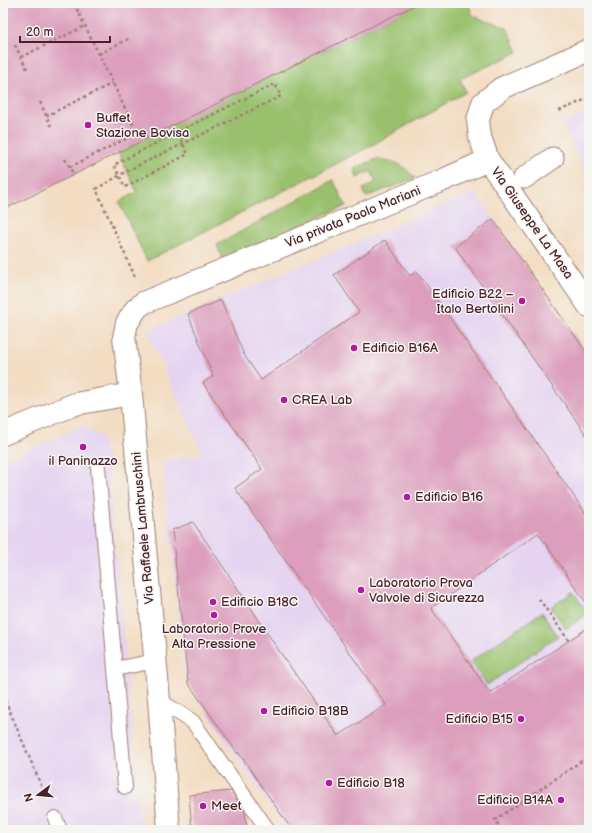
<svg xmlns="http://www.w3.org/2000/svg" width="592" height="833" viewBox="0 0 592 833" font-family="'Balsamiq Sans',sans-serif">
<style>
.built{fill:#e5d3f1}
.green{fill:#99c16d;stroke:#72704c}
.building{fill:#dc9ebc}
.lines{fill:none;stroke-linecap:round;stroke-linejoin:round}
.service-casing{stroke:#9e7e76;stroke-width:16}
.pedestrian-casing{stroke:#9e7e76;stroke-width:23}
.minor-casing{stroke:#9e7e76;stroke-width:24}
.path{stroke:#9e7e76;stroke-width:2.5;stroke-dasharray:3 3;stroke-linecap:butt}
.service{stroke:#fff;stroke-width:14}
.pedestrian{stroke:#fff;stroke-width:21}
.minor{stroke:#fff;stroke-width:22}
.poi-dot{fill:#b5179e;stroke:#f6f6f2;stroke-width:1.5}
.labels{text-anchor:middle;dominant-baseline:central;stroke-width:3;stroke-linejoin:round;paint-order:stroke}
.poi-label{font-size:13px;fill:#4a1f2b;stroke:#f6f6f2;text-anchor:start}
.street-label{font-size:13px;fill:#4a1f2b;stroke:#f6f6f2}
</style>
<rect width="100%" height="100%" fill="#f6f6f2"/>
<filter id="ink" filterUnits="userSpaceOnUse"><feTurbulence type="fractalNoise" baseFrequency=".025" numOctaves="2"/><feDisplacementMap in="SourceGraphic" scale="8" xChannelSelector="R" yChannelSelector="G"/><feConvolveMatrix kernelMatrix="1 2 1 2 8 2 1 2 1" color-interpolation-filters="sRGB"/></filter>
<filter id="wash" filterUnits="userSpaceOnUse"><feTurbulence type="fractalNoise" baseFrequency=".012" numOctaves="4" result="noise"/><feDisplacementMap in="SourceGraphic" scale="16" xChannelSelector="R" yChannelSelector="G"/><feGaussianBlur stdDeviation="0.9" result="paint"/><feColorMatrix in="noise" values="0 0 0 0 0 0 0 0 0 0 0 0 0 0 0 0 0 1.4 0 .05"/><feComposite in="paint" operator="in"/></filter>
<g filter="url(#wash)">
<rect width="100%" height="100%" fill="#f3ddc2"/>
<path class="built" d="M589,113v69l-26,-59z
M475,192l114,164v474h-303l-100,-148 -24,-220 40,-8 -55,-123z
M83,426l19,12 5,18 34,374h-138v-369z"/>
<path class="green" d="M419,3h49l5,13 34,12 11,24 -58,27 6,13 -97,55 -222,114 -28,-59 18,-10 -19,-40z
M376,159c20,2 25,4 39,19l-49,19 -3,-8 13,-7 -5,-11 -14,7 -3,-9z
M333,180l13,26 -124,52 -5,-13z
M573,592l15,21 -22,16 -15,-22z
M542,612l16,24 -71,49 -16,-24z"/>
<g id="blocks">
<path class="building" d="M3,3h416l-416,207z
M493,219l96,137v83l-134,-192z
M385,240l25,36 7,-5 172,247v89l-51,-74 -107,75 59,85 99,-66v203h-297l-54,-78v2l-50,-71 -16,-153 21,-8 68,101h-1l78,113 48,-31 -151,-217 27,-19 -59,-86 10,-7 -25,-62 33,-14 23,55 17,25 98,-68 -25,-37z
M231,791l14,20 2,19h-55l-3,-35z"/>
</g>
</g>
<g filter="url(#ink)">
<use href="#blocks" fill-opacity="0" stroke="#9e7e76" stroke-width="1"/>
<g class="lines">
<g class="service-casing">
<path id="service" d="M98,467l27,320
M115,669l40,-8
M159,700l34,22 75,108
M55,818l5,12"/>
</g>
<g class="pedestrian-casing">
<path id="pedestrian" d="M524,178l29,-20"/>
</g>
<g class="minor-casing">
<path id="minor" d="M589,50l-87,38 -19,15 -5,17 2,17 8,23 101,146
M3,434l72,-30 56,-10
M169,830l-10,-130 -28,-306 -7,-57 3,-14 9,-14 7,-6 298,-122 47,-21"/>
</g>
<path class="path" d="M15,45l12,24
M99,54l31,-16
M21,57l64,-31
M40,102l11,24
M559,111l30,-13
M46,116l67,-33
M65,159l9,16
M70,167l67,-34 -63,-130
M135,277l-39,-88 31,-18 154,-75 -6,-12 -98,48 -63,33 11,22 63,-33 -11,-22
M539,599l30,42
M3,695l43,102
M502,830l-7,-10 94,-64"/>
<use href="#service" class="service"/>
<use href="#pedestrian" class="pedestrian"/>
<use href="#minor" class="minor"/>
</g>
</g>
<g class="poi-dot">
<circle cx="88" cy="125" r="4"/>
<circle cx="522" cy="301" r="4"/>
<circle cx="354" cy="348" r="4"/>
<circle cx="284" cy="400" r="4"/>
<circle cx="83" cy="447" r="4"/>
<circle cx="407" cy="497" r="4"/>
<circle cx="361" cy="590" r="4"/>
<circle cx="213" cy="602" r="4"/>
<circle cx="214" cy="615" r="4"/>
<circle cx="264" cy="711" r="4"/>
<circle cx="521" cy="719" r="4"/>
<circle cx="329" cy="783" r="4"/>
<circle cx="561" cy="800" r="4"/>
<circle cx="203" cy="806" r="4"/>
</g>
<g class="labels">
<g class="poi-label">
<text x="96" y="118">Buffet<tspan x="96" dy="15">Stazione Bovisa</tspan></text>
<text x="514" y="294" text-anchor="end">Edificio B22 –<tspan x="514" dy="15">Italo Bertolini</tspan></text>
<text x="362" y="348">Edificio B16A</text>
<text x="292" y="400">CREA Lab</text>
<text x="83" y="461" text-anchor="middle">il Paninazzo</text>
<text x="415" y="497">Edificio B16</text>
<text x="369" y="583">Laboratorio Prova<tspan x="369" dy="15">Valvole di Sicurezza</tspan></text>
<text x="221" y="602">Edificio B18C</text>
<text x="214" y="629" text-anchor="middle">Laboratorio Prove<tspan x="214" dy="15">Alta Pressione</tspan></text>
<text x="272" y="711">Edificio B18B</text>
<text x="513" y="719" text-anchor="end">Edificio B15</text>
<text x="337" y="783">Edificio B18</text>
<text x="553" y="800" text-anchor="end">Edificio B14A</text>
<text x="211" y="806">Meet</text>
</g>
<g class="street-label">
<text transform="translate(353 217) rotate(-22)">Via privata Paolo Mariani</text>
<text transform="translate(532 223) rotate(55)">Via Giuseppe La Masa</text>
<text transform="translate(143 528) rotate(-95)">Via Raffaele Lambruschini</text>
</g>
</g>
<rect width="592" height="833" fill="none" stroke="#f6f6f2" stroke-width="16"/>
<g transform="translate(38 795) rotate(254)" stroke="#f6f6f2" stroke-width="3" paint-order="stroke">
<path d="M0-3L7 15L0 10L-7 15Z" fill="#4a1f2b"/>
<text y="-6" font-size="11" font-weight="bold" text-anchor="middle" fill="#4a1f2b">N</text>
</g>
<path d="M20 36v6h90v-6" fill="none" stroke="#4a1f2b" stroke-width="2"/>
<text x="26" y="36" font-size="12" fill="#4a1f2b" stroke="#f6f6f2" stroke-width="3" paint-order="stroke">20 m</text>
</svg>
